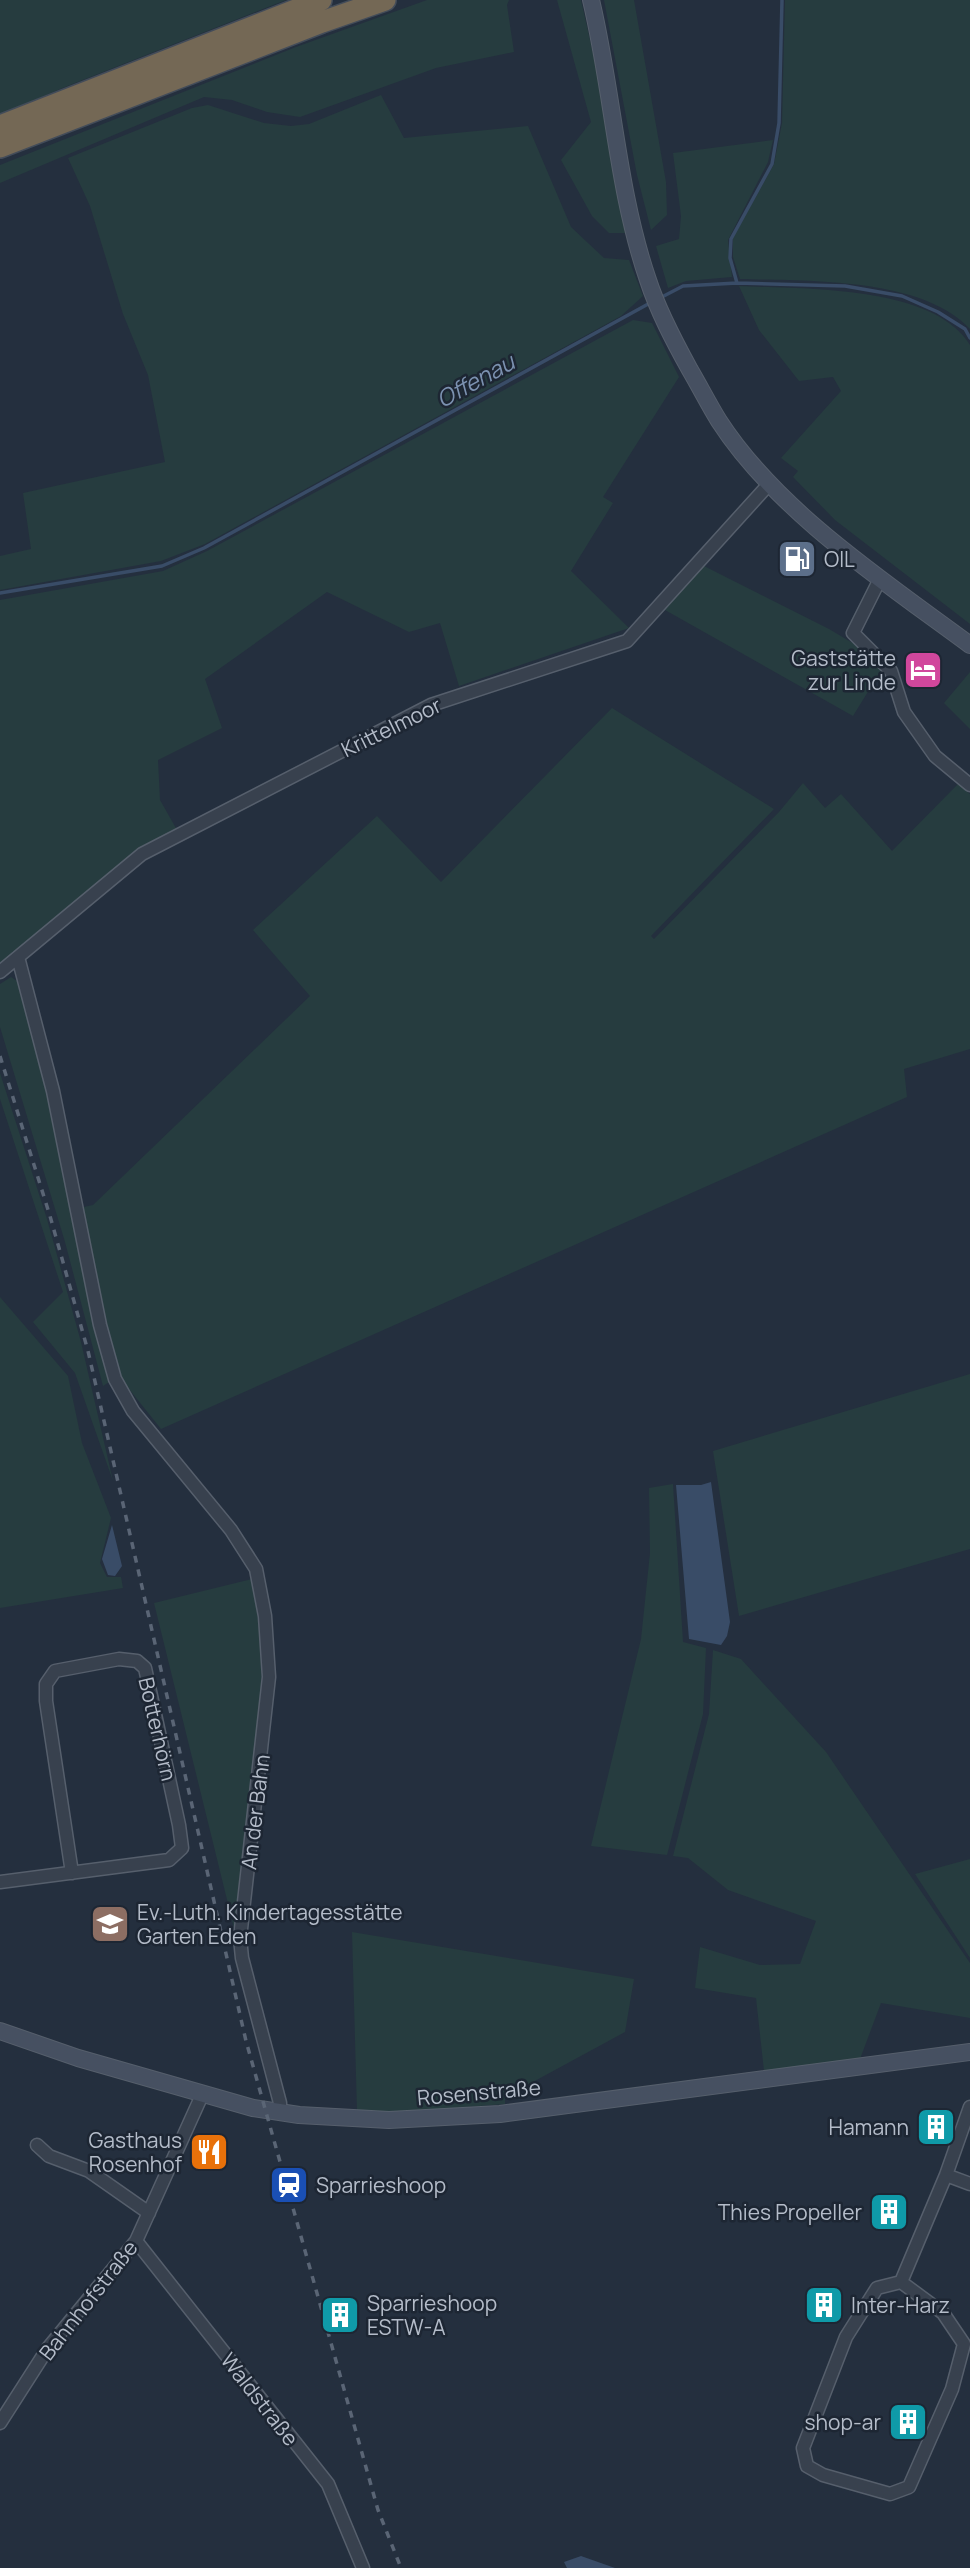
<svg xmlns="http://www.w3.org/2000/svg" width="970" height="2568" viewBox="0 0 970 2568" font-family="Manrope,sans-serif">
<style>
.green{fill:#263c3f}
.water{fill:#394c67}
.lines{fill:none;stroke-linecap:round;stroke-linejoin:round}
.stream{stroke:#394c67;stroke-width:3.5}
.minor-casing{stroke:#565f6c;stroke-width:15}
.secondary-casing{stroke:#565f6c;stroke-width:18}
.motorway-casing{stroke:#434c59;stroke-width:24}
.minor{stroke:#38414e;stroke-width:12}
.secondary{stroke:#465061;stroke-width:16}
.motorway{stroke:#746855;stroke-width:21}
.rail{stroke:#5a6575;stroke-width:3.5;stroke-dasharray:7 7;stroke-linecap:butt}
.labels{text-anchor:middle;dominant-baseline:central;stroke-width:5;stroke-linejoin:round;paint-order:stroke}
.poi-label{font-size:21px;fill:#b4bcc9;stroke:#1d2633;text-anchor:start}
.street-label{font-size:21px;fill:#b4bcc9;stroke:#1d2633}
.water-label{font-size:23px;font-style:italic;fill:#7c92b1;stroke:#1d2633}
</style>
<rect width="100%" height="100%" fill="#242f3e"/>
<path class="green" d="M0,0h286l-221,87 -65,28z
M427,0h82l-2,5 7,47 -78,16 -136,49 -33,-5 -35,-12 -28,-3 -204,86v-18l296,-118z
M557,0h24l21,93 26,140h-19l-17,-17 -31,-56 30,-38z
M604,0h30l32,182 1,33 -16,15 -14,-55z
M785,0h185v329c-48,-52 -164,-48 -230,-50l-7,-22v-19l41,-74 8,-41z
M381,95l23,43 124,-12 43,101 33,31 25,2 14,36 -22,20 -416,228 -44,17 -161,29v-34l31,-7 -8,-56 142,-31 -17,-87 -25,-61 -33,-108 -22,-48 124,-50 16,-3 56,18 27,3 18,-2z
M773,140l-5,22 -40,78 4,37 -46,4 -18,7 -12,-42 23,-7 2,-23 -8,-63z
M739,286c63,3 195,-1 231,59v279l-135,-104 -42,-43 5,-6 -17,-13 60,-67 -8,-14 -34,4 -40,-51z
M633,320l19,3 27,54 -76,120 10,6 -42,68 58,57 -170,58 -19,-63 -31,9 -82,-40 -122,87 17,49 -64,32 2,40 17,30 -177,136v-366l163,-29 44,-20z
M702,565l127,64 27,16 26,24 -29,47 -188,-106z
M970,672v57l-26,-26z
M612,708l162,101 -123,127 3,3 125,-127 24,-29 22,25 16,-14 51,57 66,-67 12,10v255l-66,20 3,28 -746,332 -40,-50 -18,-57 -24,-114 14,-3 217,-209 -57,-66 124,-114 64,66z
M11,977l12,8 89,395 -9,6 -38,-144 -65,-215v-43z
M0,1073l47,146 34,123 32,139 -38,-108 -42,-51 30,-30 -63,-193z
M0,1297l68,79 14,67 29,75 -11,45 7,14h14l2,11 -123,20z
M970,1374v175l-231,67 -26,-165z
M673,1484l10,158 23,6 -3,66 -36,141 -76,-9 50,-207 9,-86 -1,-65z
M252,1579c6,32 10,64 10,97 -3,84 -18,169 -28,252l-80,-325z
M713,1650l28,9 85,93 144,211v55l-89,-15 -21,56 -96,12 -8,-73 -61,-10 5,-41 60,18 40,-1 16,-43 -88,-31 -40,-32 -15,-2 36,-142z
M970,1859v99l-55,-84z
M352,1932l282,47 -9,53 -120,65v7l-114,9 -34,-2z"/>
<path class="water" d="M711,1482l19,140 -3,14 -6,9 -32,-6 -13,-154h25z
M112,1525l10,41 -7,10 -7,-1 -6,-16z
M581,2556l34,12h-48l-3,-6z"/>
<g class="lines">
<path class="stream" d="M737,283l-7,-25 1,-19 41,-75 7,-41 3,-123
M660,298l23,-12 54,-3 108,3 57,10 36,16 27,17 5,9
M0,593l162,-27 42,-18 446,-245"/>
<g class="minor-casing">
<path id="minor" d="M880,579l-27,54 38,38 13,41 31,44 35,29
M18,957l35,134 47,234 15,54 18,32 98,119 25,39 9,47 4,61 -29,261 2,20 38,145v10
M0,972l142,-118 289,-149 196,-64 143,-158
M0,1882l169,-22 13,-12 -3,-23 -34,-157 -8,-7 -18,-2 -64,12 -9,13v17l26,172
M37,2145l12,11 40,15 60,42
M946,2175l24,9
M136,2241l192,243 35,84
M901,2282l42,31 21,31 -12,45 -43,98 -19,7 -67,-19 -16,-9 -4,-18 43,-111 31,-49z
M901,2282l45,-107 24,-68
M0,2423l48,-75 88,-107 66,-146"/>
</g>
<g class="secondary-casing">
<path id="secondary" d="M591,0c22,92 26,190 57,280 10,31 26,61 42,90 10,17 19,35 29,51 58,90 166,161 251,224
M0,2031l78,27 175,50 46,7 90,5 111,-6 470,-62"/>
</g>
<g class="motorway-casing">
<path id="motorway" d="M0,126l321,-126
M0,147l322,-125 63,-22"/>
</g>
<use href="#minor" class="minor"/>
<use href="#secondary" class="secondary"/>
<use href="#motorway" class="motorway"/>
<path class="rail" d="M0,1056l50,160 38,135 158,690 132,469 23,58"/>
</g>
<defs>
<g id="fuel-square" transform="scale(2.0125)"><rect x="-9" y="-9" width="18" height="18" rx="4" fill="#5c6f8a" stroke="#1d2633"/><path d="M-5.5-6h7V0h2V4h1.3V-2.5L3-4.5l.8-.8L6-3V5H2.5V1h-1V6h-7ZM-4.2-4.7v3.2H.2V-4.7Z" fill="#fff"/></g>
<g id="hotel-square" transform="scale(2.0125)"><rect x="-9" y="-9" width="18" height="18" rx="4" fill="#d1479c" stroke="#1d2633"/><path d="M-6-4.5h1.5V1H6V5H4.5V3h-9V5H-6ZM-4 0a1.8 1.8 0 1 1 3.6 0ZM.5 0V-2.5h3Q6-2.5 6 0Z" fill="#fff"/></g>
<g id="school-square" transform="scale(2.0125)"><rect x="-9" y="-9" width="18" height="18" rx="4" fill="#8d6e63" stroke="#1d2633"/><path d="M0-5L7-2L0 1L-7-2ZM-4 1L0 2.5L4 1V4Q0 6-4 4Z" fill="#fff"/></g>
<g id="building-square" transform="scale(2.0125)"><rect x="-9" y="-9" width="18" height="18" rx="4" fill="#0f9aa8" stroke="#1d2633"/><path d="M-4-6H4V6H1V3H-1V6H-4ZM-2.5-4.3h1.7v1.8h-1.7ZM.8-4.3h1.7v1.8H.8ZM-2.5-1h1.7V.8h-1.7ZM.8-1h1.7V.8H.8Z" fill="#fff"/></g>
<g id="restaurant-square" transform="scale(2.0125)"><rect x="-9" y="-9" width="18" height="18" rx="4" fill="#e8710a" stroke="#1d2633"/><path d="M-5-6h1v4h1v-4h1v4h1v-4h1v5L-1.5 .5V6h-2V.5L-5-1ZM5-6V6H3V1.5H1.5Q1.5-4 5-6Z" fill="#fff"/></g>
<g id="station-square" transform="scale(2.0125)"><rect x="-9" y="-9" width="18" height="18" rx="4" fill="#1a4fb4" stroke="#1d2633"/><path d="M-3-6H3Q5-6 5-4V2Q5 4 3 4L4.5 6H3L1.5 4h-3L-3 6H-4.5L-3 4Q-5 4-5 2V-4Q-5-6-3-6ZM-3.5-4v3h7v-3ZM-3.5 1v1.5H-2V1ZM2 1v1.5H3.5V1Z" fill="#fff"/></g>
</defs>
<g fill-rule="evenodd">
<use href="#fuel-square" x="797" y="559"/>
<use href="#hotel-square" x="923" y="670"/>
<use href="#school-square" x="110" y="1924"/>
<use href="#building-square" x="936" y="2127"/>
<use href="#restaurant-square" x="209" y="2152"/>
<use href="#station-square" x="289" y="2185"/>
<use href="#building-square" x="889" y="2212"/>
<use href="#building-square" x="824" y="2305"/>
<use href="#building-square" x="340" y="2315"/>
<use href="#building-square" x="908" y="2422"/>
</g>
<g class="labels">
<g class="poi-label">
<text x="824" y="559">OIL</text>
<text x="896" y="658" text-anchor="end">Gaststätte<tspan x="896" dy="24">zur Linde</tspan></text>
<text x="137" y="1912">Ev.-Luth. Kindertagesstätte<tspan x="137" dy="24">Garten Eden</tspan></text>
<text x="909" y="2127" text-anchor="end">Hamann</text>
<text x="182" y="2140" text-anchor="end">Gasthaus<tspan x="182" dy="24">Rosenhof</tspan></text>
<text x="316" y="2185">Sparrieshoop</text>
<text x="862" y="2212" text-anchor="end">Thies Propeller</text>
<text x="367" y="2303">Sparrieshoop<tspan x="367" dy="24">ESTW-A</tspan></text>
<text x="851" y="2305">Inter-Harz</text>
<text x="881" y="2422" text-anchor="end">shop-ar</text>
</g>
<g class="street-label">
<text transform="translate(391 727) rotate(-26)">Krittelmoor</text>
<text transform="translate(158 1729) rotate(77)">Botterhörn</text>
<text transform="translate(255 1812) rotate(-83)">An der Bahn</text>
<text transform="translate(479 2092) rotate(-5)">Rosenstraße</text>
<text transform="translate(88 2300) rotate(-52)">Bahnhofstraße</text>
<text transform="translate(260 2399) rotate(52)">Waldstraße</text>
</g>
<g class="water-label">
<text transform="translate(475 380) rotate(-29)">Offenau</text>
</g>
</g>
</svg>
